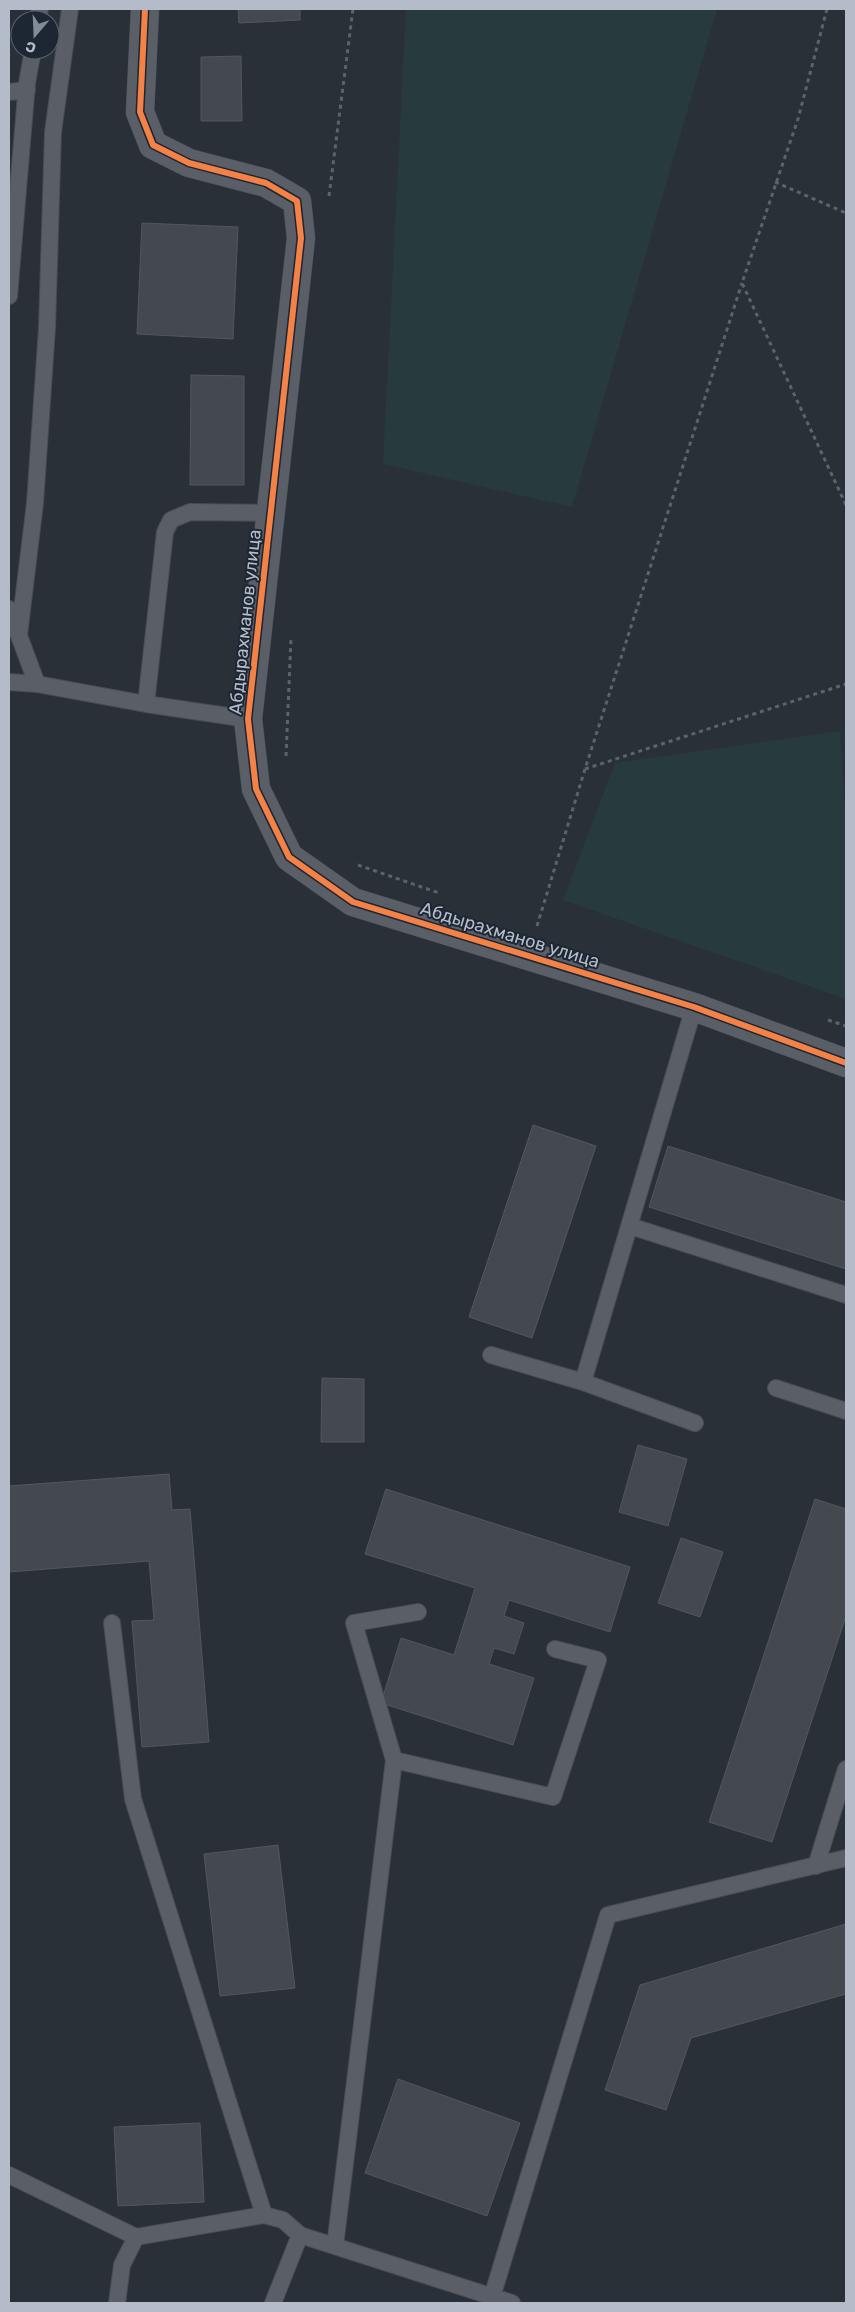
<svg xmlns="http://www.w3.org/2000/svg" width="855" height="2312" viewBox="0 0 855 2312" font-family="Rubik,sans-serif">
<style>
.green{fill:#273a3e}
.building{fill:#444950;stroke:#52575f}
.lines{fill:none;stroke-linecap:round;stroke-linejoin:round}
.lane-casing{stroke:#484c53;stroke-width:18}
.street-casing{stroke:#484c53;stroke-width:29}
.path{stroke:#5d636a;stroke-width:3;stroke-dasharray:4 4;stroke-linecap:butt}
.lane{stroke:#5a5e66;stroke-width:16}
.street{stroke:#5a5e66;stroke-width:28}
.cycleway-casing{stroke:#1d2633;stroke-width:9}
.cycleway{stroke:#f48246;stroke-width:6}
.labels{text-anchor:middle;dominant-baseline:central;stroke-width:4;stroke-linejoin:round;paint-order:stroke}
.street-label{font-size:18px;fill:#b4bcc9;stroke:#1d2633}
</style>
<rect width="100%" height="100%" fill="#2a3038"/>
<path class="green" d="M406,9h311l-145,498 -189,-43z
M840,731l6,95v173l-283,-99 52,-137z"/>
<path class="building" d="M238,9h62v11l-61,3z
M241,56l1,65h-41v-64z
M142,223l96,4 -5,112 -96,-5z
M191,375l53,1v109h-54z
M533,1125l63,21 -64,192 -63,-21z
M668,1146l178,56v67l-197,-62z
M322,1378l42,1v63h-43z
M638,1445l49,14 -19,67 -49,-14z
M169,1474l3,36 18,-1 19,233 -67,5 -10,-126 22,-1 -5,-59 -140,11v-86z
M386,1489l244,78 -20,65 -101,-32 -5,16 20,7 -10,31 -20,-6 -5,16 45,14 -21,67 -132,-42 20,-65 53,17 21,-67 -110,-34z
M815,1499l31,10v107l-74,226 -63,-20z
M681,1538l42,14 -23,65 -42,-14z
M278,1845l17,143 -75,8 -16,-142z
M846,1924v70l-155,44 -25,72 -61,-20 35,-105z
M398,2079l122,44 -33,93 -122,-43z
M200,2123l4,79 -86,4 -4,-79z"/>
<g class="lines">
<g class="lane-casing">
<path id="lane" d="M38,20l2,-11
M9,92l18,-2
M9,296l18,-213 6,-33
M9,609l28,75 109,20 102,15
M19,635l16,-132 12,-175 6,-196 17,-123
M9,682l28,2
M146,704l19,-172 6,-12 19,-8 81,1
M694,1007l-111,375 112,41
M630,1226l216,69
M491,1355l92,27
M776,1388l70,23
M112,1623l21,176 131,416
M394,1760l159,37 45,-137 -43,-11
M816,1866l30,-97
M9,2175l127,62
M335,2246l59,-486 -40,-137 64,-11
M492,2297l116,-382 238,-57
M117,2303l5,-38 14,-28 128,-22 19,5 17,15
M273,2303l27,-68 212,68"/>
</g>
<g class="street-casing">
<path id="street" d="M145,9l-5,103 13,33 36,18 77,20 31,18 4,37 -53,481 8,70 33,68 64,45 341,105 152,56"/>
</g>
<path class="path" d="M827,9l-29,110 -56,164 104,222
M775,182l71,31
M329,196l24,-187
M286,756l5,-118
M585,769l261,-85
M358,865l81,28
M537,926l48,-157 157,-486
M828,1020l18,6"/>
<use href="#lane" class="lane"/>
<use href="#street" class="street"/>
<g class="cycleway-casing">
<path id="cycleway" d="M145,9l-5,103 13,33 36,18 77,20 31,18 4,37 -53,481 8,70 33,68 64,45 341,105 152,56"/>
</g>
<use href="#cycleway" class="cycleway"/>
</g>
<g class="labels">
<g class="street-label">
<text transform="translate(245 622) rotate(-84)">Абдырахманов улица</text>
<text transform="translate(510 935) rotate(17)">Абдырахманов улица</text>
</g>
</g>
<rect width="855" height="2312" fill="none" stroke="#b4bcc9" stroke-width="20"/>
<g transform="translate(35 35) rotate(199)"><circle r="24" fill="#1d2633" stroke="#59626f"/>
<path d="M0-4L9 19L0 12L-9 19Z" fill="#848b96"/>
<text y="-8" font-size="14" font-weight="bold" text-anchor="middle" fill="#b4bcc9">С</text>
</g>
</svg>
